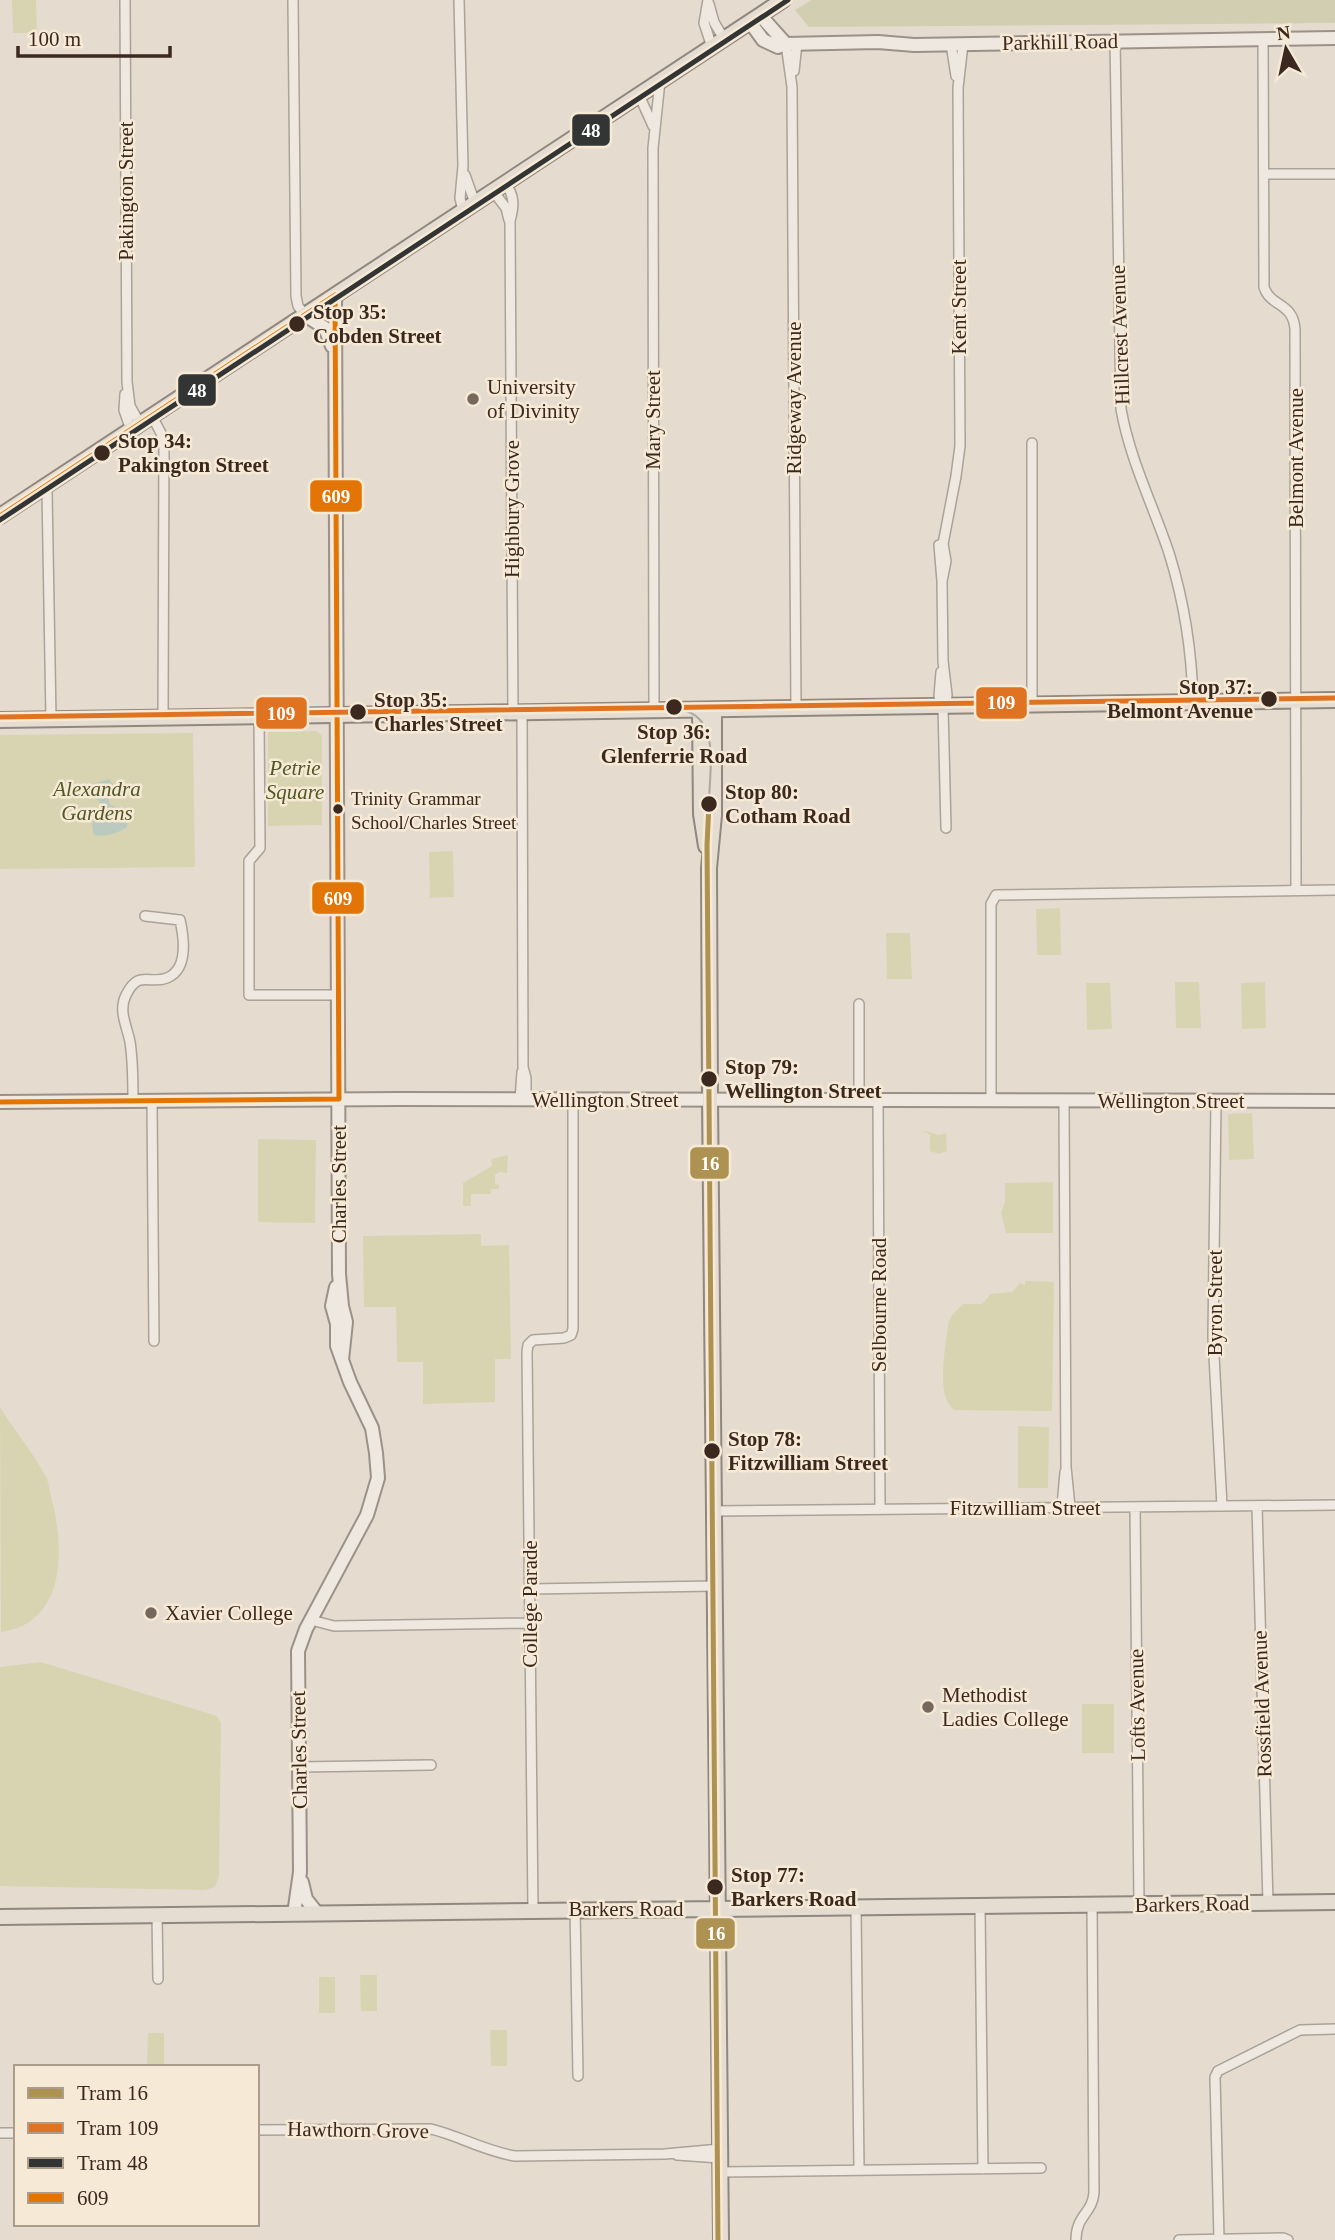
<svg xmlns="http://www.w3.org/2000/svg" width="1335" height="2240" viewBox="0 0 1335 2240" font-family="'Times New Roman',serif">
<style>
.green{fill:#d8d4b1}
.cemetery{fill:#d2ceb1}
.water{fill:#bacabe}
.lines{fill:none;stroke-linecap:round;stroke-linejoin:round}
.street-casing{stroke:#aba298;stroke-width:12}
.secondary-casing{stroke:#9b9188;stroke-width:16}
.primary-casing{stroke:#90877f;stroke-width:18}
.street{stroke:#eee8e1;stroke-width:9}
.secondary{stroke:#eee8e1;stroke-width:12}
.primary{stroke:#e5ddd2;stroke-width:14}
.tram{stroke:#aea7a1;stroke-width:2}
.bus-1-casing{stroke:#f6e9d5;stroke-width:10}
.bus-1{stroke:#e27505;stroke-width:5}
.tram-1-casing{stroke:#f6e9d5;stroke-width:10}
.tram-2-casing{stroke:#f6e9d5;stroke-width:10}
.tram-3-casing{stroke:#f6e9d5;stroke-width:10}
.tram-1{stroke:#ae9251;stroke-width:5}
.tram-2{stroke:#df7322;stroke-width:5}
.tram-3{stroke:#333434;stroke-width:5}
.stop-dot{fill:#3b291f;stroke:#f6e9d5;stroke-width:2.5}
.poi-dot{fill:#76685d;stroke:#f6e9d5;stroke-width:2.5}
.labels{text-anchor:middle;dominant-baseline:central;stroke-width:5;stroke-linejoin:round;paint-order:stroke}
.bus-label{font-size:19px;fill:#3b291f;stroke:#f6e9d5;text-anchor:start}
.street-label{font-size:21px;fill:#3b291f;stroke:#f6e9d5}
.stop-label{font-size:21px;font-weight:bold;fill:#3b291f;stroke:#f6e9d5;text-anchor:start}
.poi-label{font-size:21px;fill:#3b291f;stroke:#f6e9d5;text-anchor:start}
.park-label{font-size:21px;font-style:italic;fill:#515725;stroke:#f6e9d5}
.line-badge{stroke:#f6e9d5;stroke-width:2.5}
.badge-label{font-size:19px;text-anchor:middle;font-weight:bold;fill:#fff}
</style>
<rect width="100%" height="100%" fill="#e5dccf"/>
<path class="green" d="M12,0h24l1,33h-24z
M317,731l5,5v89l-54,1v-94z
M193,733l2,134 -195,2v-134z
M453,851l1,46 -24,1 -1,-46z
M1060,908l1,47h-24l-1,-46z
M886,933h24l2,46h-25z
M1175,982h24l2,46h-25z
M1265,982l1,46 -24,1 -1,-46z
M1110,983l2,46 -25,1 -1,-47z
M1252,1113l2,46 -25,1 -1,-46z
M926,1131l12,4 8,-2 1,18 -8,3 -9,-3v-16l-3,-3 -6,1z
M258,1139l58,1 -1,83 -57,-1z
M508,1155l-1,18 -8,-1 -4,3v9l4,1v4h-8v5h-20v12h-8v-23l29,-17 -1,-7z
M1053,1182v51h-47l-5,-20 4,-11v-19z
M481,1234v12l28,-1 2,114h-16v43l-72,2v-42h-26l-1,-55h-32l-1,-71z
M1025,1281l29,1 -2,129 -98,-1c-19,-14 -8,-63 -6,-86l4,-9 11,-11h19l9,-10 21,-2 8,-9 5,2z
M0,1407c14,23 32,44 45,68 4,7 5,18 7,26 13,50 13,123 -51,131z
M1018,1426l31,1 -1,61h-30z
M41,1662l176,54 4,7 -2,153 -4,11 -10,3 -205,-4v-219z
M1082,1704h32v49h-32z
M360,1975h17v36h-16z
M319,1977h16v36h-16z
M490,2030h17v36h-16z
M148,2033h16v34h-17z"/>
<path class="cemetery" d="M811,0h524v23l-526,4 -14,-17z"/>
<path class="water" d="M109,779l5,8 -6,10 2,8 12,3 6,11 -1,8c-11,7 -21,10 -33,8 -4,-11 -1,-20 8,-28l-3,-6 -5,-3 -5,-13z"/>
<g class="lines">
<g class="street-casing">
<path id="street" d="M125,0l2,382 3,24 10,18
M293,0l3,296 2,10 7,9
M459,0l4,166 -3,32 3,13
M708,0l-4,23 8,24
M709,4l5,18 10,17
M1263,39l1,248c6,20 29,15 31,42l1,561
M1115,40l6,369c9,51 32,96 48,144 15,48 23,99 24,150
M786,44l6,43 4,622
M951,44l5,32
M794,71l3,-28
M639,95l14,31
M1264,174h71
M465,175l10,28
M505,183c10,13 9,23 5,38l3,492
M493,191l13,17 3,12
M125,394l-1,16 7,20
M152,416l12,23 -1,279
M1032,443v262
M45,486l2,5 4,228
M939,545l3,36 1,80 4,34 -1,9 -3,3 3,121
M942,581l4,-20 -3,-17 13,-68 4,-30 -2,-358 5,-44
M941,672l-2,24 4,11
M654,711l-1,-563 7,-67
M522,713l1,354 3,11v22
M259,717l1,131 -11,13v134h90
M859,1004v96
M520,1100l2,-28
M878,1100l2,409
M991,1100v-196l5,-9 339,-5
M133,1101c0,-20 0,-40 -3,-59 -3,-16 -12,-31 -4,-47 13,-26 23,-10 41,-17 22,-9 17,-40 13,-58l-35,-4
M152,1101l2,240
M1064,1101l2,366 4,40
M1216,1101l-3,236 9,169
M1257,1506l11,397
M1062,1507l3,-35
M1135,1507l4,397
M714,1511l621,-6
M530,1589l185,-3
M311,1620l23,6 196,-3
M299,1767l132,-2
M980,1906l3,263
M856,1907l3,263
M575,1909l3,167
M533,1910l-6,-558 1,-7 5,-5 31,-2 7,-3 2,-6v-229
M157,1915l1,64
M257,2130l174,-1c29,7 53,22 84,27l150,-2 55,-5
M0,2133h16
M677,2155l43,3
M720,2172l321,-4
M1219,2239l-4,-162 3,-6 82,-41 35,-1
M1076,2240c0,-25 16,-26 18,-47l-2,-288
M1179,2240l104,-2 5,2"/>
</g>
<g class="secondary-casing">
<path id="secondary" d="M760,15l26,29
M750,22l13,18 15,7 8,-3 92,-2 36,3 421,-7
M335,295l4,979 3,32 4,16 -4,38
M305,315l20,13 7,18
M0,1102l400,-3 935,2
M302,1882l4,17 11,14
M294,1914l6,-42 -2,-221 8,-22 61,-114 11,-37 -2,-25 -4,-25 -22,-46 -13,-36v-22l-5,-18 4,-19"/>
</g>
<g class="primary-casing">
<path id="primary" d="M0,516l783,-516
M700,711l1,103 5,32
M714,711v104l-5,53 1,231 11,1141
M0,720l1335,-20
M0,1917l1335,-15"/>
</g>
<use href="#street" class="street"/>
<use href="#secondary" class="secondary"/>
<use href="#primary" class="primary"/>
<path class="tram" d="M674,709c49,2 35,61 35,95"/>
<g class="bus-1-casing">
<path id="bus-1" d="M335,295l4,804
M0,516l335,-221
M0,1102l339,-3"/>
</g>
<use href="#bus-1" class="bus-1"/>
<g class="tram-1-casing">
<path id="tram-1" d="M709,804l-2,41 11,1395"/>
</g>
<g class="tram-2-casing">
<path id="tram-2" d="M0,717l1335,-19"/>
</g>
<g class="tram-3-casing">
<path id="tram-3" d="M0,520l788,-520"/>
</g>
<use href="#tram-1" class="tram-1"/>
<use href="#tram-2" class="tram-2"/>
<use href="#tram-3" class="tram-3"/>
</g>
<g class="stop-dot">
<circle cx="297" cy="324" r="9"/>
<circle cx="102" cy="453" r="9"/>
<circle cx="1269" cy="699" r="9"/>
<circle cx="674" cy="707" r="9"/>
<circle cx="358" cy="712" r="9"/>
<circle cx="709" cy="804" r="9"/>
<circle cx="338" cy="809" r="6"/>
<circle cx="709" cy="1079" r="9"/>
<circle cx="712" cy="1451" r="9"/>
<circle cx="715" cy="1887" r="9"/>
</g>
<g class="poi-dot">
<circle cx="473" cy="399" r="7"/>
<circle cx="151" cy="1613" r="7"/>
<circle cx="928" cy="1707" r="7"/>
</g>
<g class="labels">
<g class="bus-label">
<text x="351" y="798">Trinity Grammar<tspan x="351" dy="24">School/Charles Street</tspan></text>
</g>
<g class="street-label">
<text transform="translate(1060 42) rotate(-1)">Parkhill Road</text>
<text transform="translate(126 191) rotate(-90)">Pakington Street</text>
<text transform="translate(959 307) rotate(-90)">Kent Street</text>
<text transform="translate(1120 335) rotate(-92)">Hillcrest Avenue</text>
<text transform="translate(794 398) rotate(-90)">Ridgeway Avenue</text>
<text transform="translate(653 420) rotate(-90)">Mary Street</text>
<text transform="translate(1296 458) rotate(-90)">Belmont Avenue</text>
<text transform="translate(512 509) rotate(-90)">Highbury Grove</text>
<text x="605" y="1100">Wellington Street</text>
<text x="1171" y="1101">Wellington Street</text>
<text transform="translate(339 1184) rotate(-90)">Charles Street</text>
<text transform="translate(1215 1303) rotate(-90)">Byron Street</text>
<text transform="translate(879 1305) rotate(-90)">Selbourne Road</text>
<text x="1025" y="1508">Fitzwilliam Street</text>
<text transform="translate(530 1604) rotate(-90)">College Parade</text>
<text transform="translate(1262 1704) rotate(-92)">Rossfield Avenue</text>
<text transform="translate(1137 1705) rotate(-91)">Lofts Avenue</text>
<text transform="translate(299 1750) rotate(-91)">Charles Street</text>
<text transform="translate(1192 1904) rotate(-1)">Barkers Road</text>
<text x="626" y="1909">Barkers Road</text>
<text transform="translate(358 2130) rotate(1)">Hawthorn Grove</text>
</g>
<g class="stop-label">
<text x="313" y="312">Stop 35:<tspan x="313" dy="24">Cobden Street</tspan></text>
<text x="118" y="441">Stop 34:<tspan x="118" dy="24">Pakington Street</tspan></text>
<text x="1253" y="687" text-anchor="end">Stop 37:<tspan x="1253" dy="24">Belmont Avenue</tspan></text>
<text x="374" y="700">Stop 35:<tspan x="374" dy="24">Charles Street</tspan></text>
<text x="674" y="732" text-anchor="middle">Stop 36:<tspan x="674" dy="24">Glenferrie Road</tspan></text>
<text x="725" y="792">Stop 80:<tspan x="725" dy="24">Cotham Road</tspan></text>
<text x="725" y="1067">Stop 79:<tspan x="725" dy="24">Wellington Street</tspan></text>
<text x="728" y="1439">Stop 78:<tspan x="728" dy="24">Fitzwilliam Street</tspan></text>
<text x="731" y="1875">Stop 77:<tspan x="731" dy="24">Barkers Road</tspan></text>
</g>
<g class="poi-label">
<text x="487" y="387">University<tspan x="487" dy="24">of Divinity</tspan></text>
<text x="165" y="1613">Xavier College</text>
<text x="942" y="1695">Methodist<tspan x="942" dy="24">Ladies College</tspan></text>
</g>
<g class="park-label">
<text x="295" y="768">Petrie<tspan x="295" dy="24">Square</tspan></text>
<text x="97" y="789">Alexandra<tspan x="97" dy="24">Gardens</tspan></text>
</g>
</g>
<g class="line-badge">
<rect x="571" y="113" width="40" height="34" rx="7" fill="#333434"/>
<rect x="177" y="373" width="40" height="34" rx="7" fill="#333434"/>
<rect x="309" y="479" width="54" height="34" rx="7" fill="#e27505"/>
<rect x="975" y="686" width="53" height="34" rx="7" fill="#df7322"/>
<rect x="255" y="696" width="53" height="34" rx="7" fill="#df7322"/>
<rect x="311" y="881" width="54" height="34" rx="7" fill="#e27505"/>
<rect x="689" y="1146" width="41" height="34" rx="7" fill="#ae9251"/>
<rect x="695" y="1917" width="41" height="33" rx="7" fill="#ae9251"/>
</g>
<g class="badge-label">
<text x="591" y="137">48</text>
<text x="197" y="397">48</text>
<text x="336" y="503">609</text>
<text x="1001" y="709">109</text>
<text x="281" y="720">109</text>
<text x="338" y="905">609</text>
<text x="710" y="1170">16</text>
<text x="716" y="1940">16</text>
</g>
<rect x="14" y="2065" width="245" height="161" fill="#f6e9d5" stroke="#ab9c8c" stroke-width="2"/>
<rect x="28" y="2088" width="35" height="10" fill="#ae9251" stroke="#ab9c8c" stroke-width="2"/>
<text x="77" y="2100" font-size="21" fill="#3b291f">Tram 16</text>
<rect x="28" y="2123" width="35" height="10" fill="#df7322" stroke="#ab9c8c" stroke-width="2"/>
<text x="77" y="2135" font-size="21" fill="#3b291f">Tram 109</text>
<rect x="28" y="2158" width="35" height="10" fill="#333434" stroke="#ab9c8c" stroke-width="2"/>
<text x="77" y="2170" font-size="21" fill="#3b291f">Tram 48</text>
<rect x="28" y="2193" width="35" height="10" fill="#e27505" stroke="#ab9c8c" stroke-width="2"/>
<text x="77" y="2205" font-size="21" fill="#3b291f">609</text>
<g transform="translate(1286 49) rotate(351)" stroke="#f6e9d5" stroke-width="5" paint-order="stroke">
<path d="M0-5L12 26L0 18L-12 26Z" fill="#3b291f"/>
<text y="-10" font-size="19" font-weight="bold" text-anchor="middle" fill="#3b291f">N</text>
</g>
<path d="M18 46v10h152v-10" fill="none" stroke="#3b291f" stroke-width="3.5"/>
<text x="28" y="46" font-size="21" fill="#3b291f" stroke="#f6e9d5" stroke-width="5" paint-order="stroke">100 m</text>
</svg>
